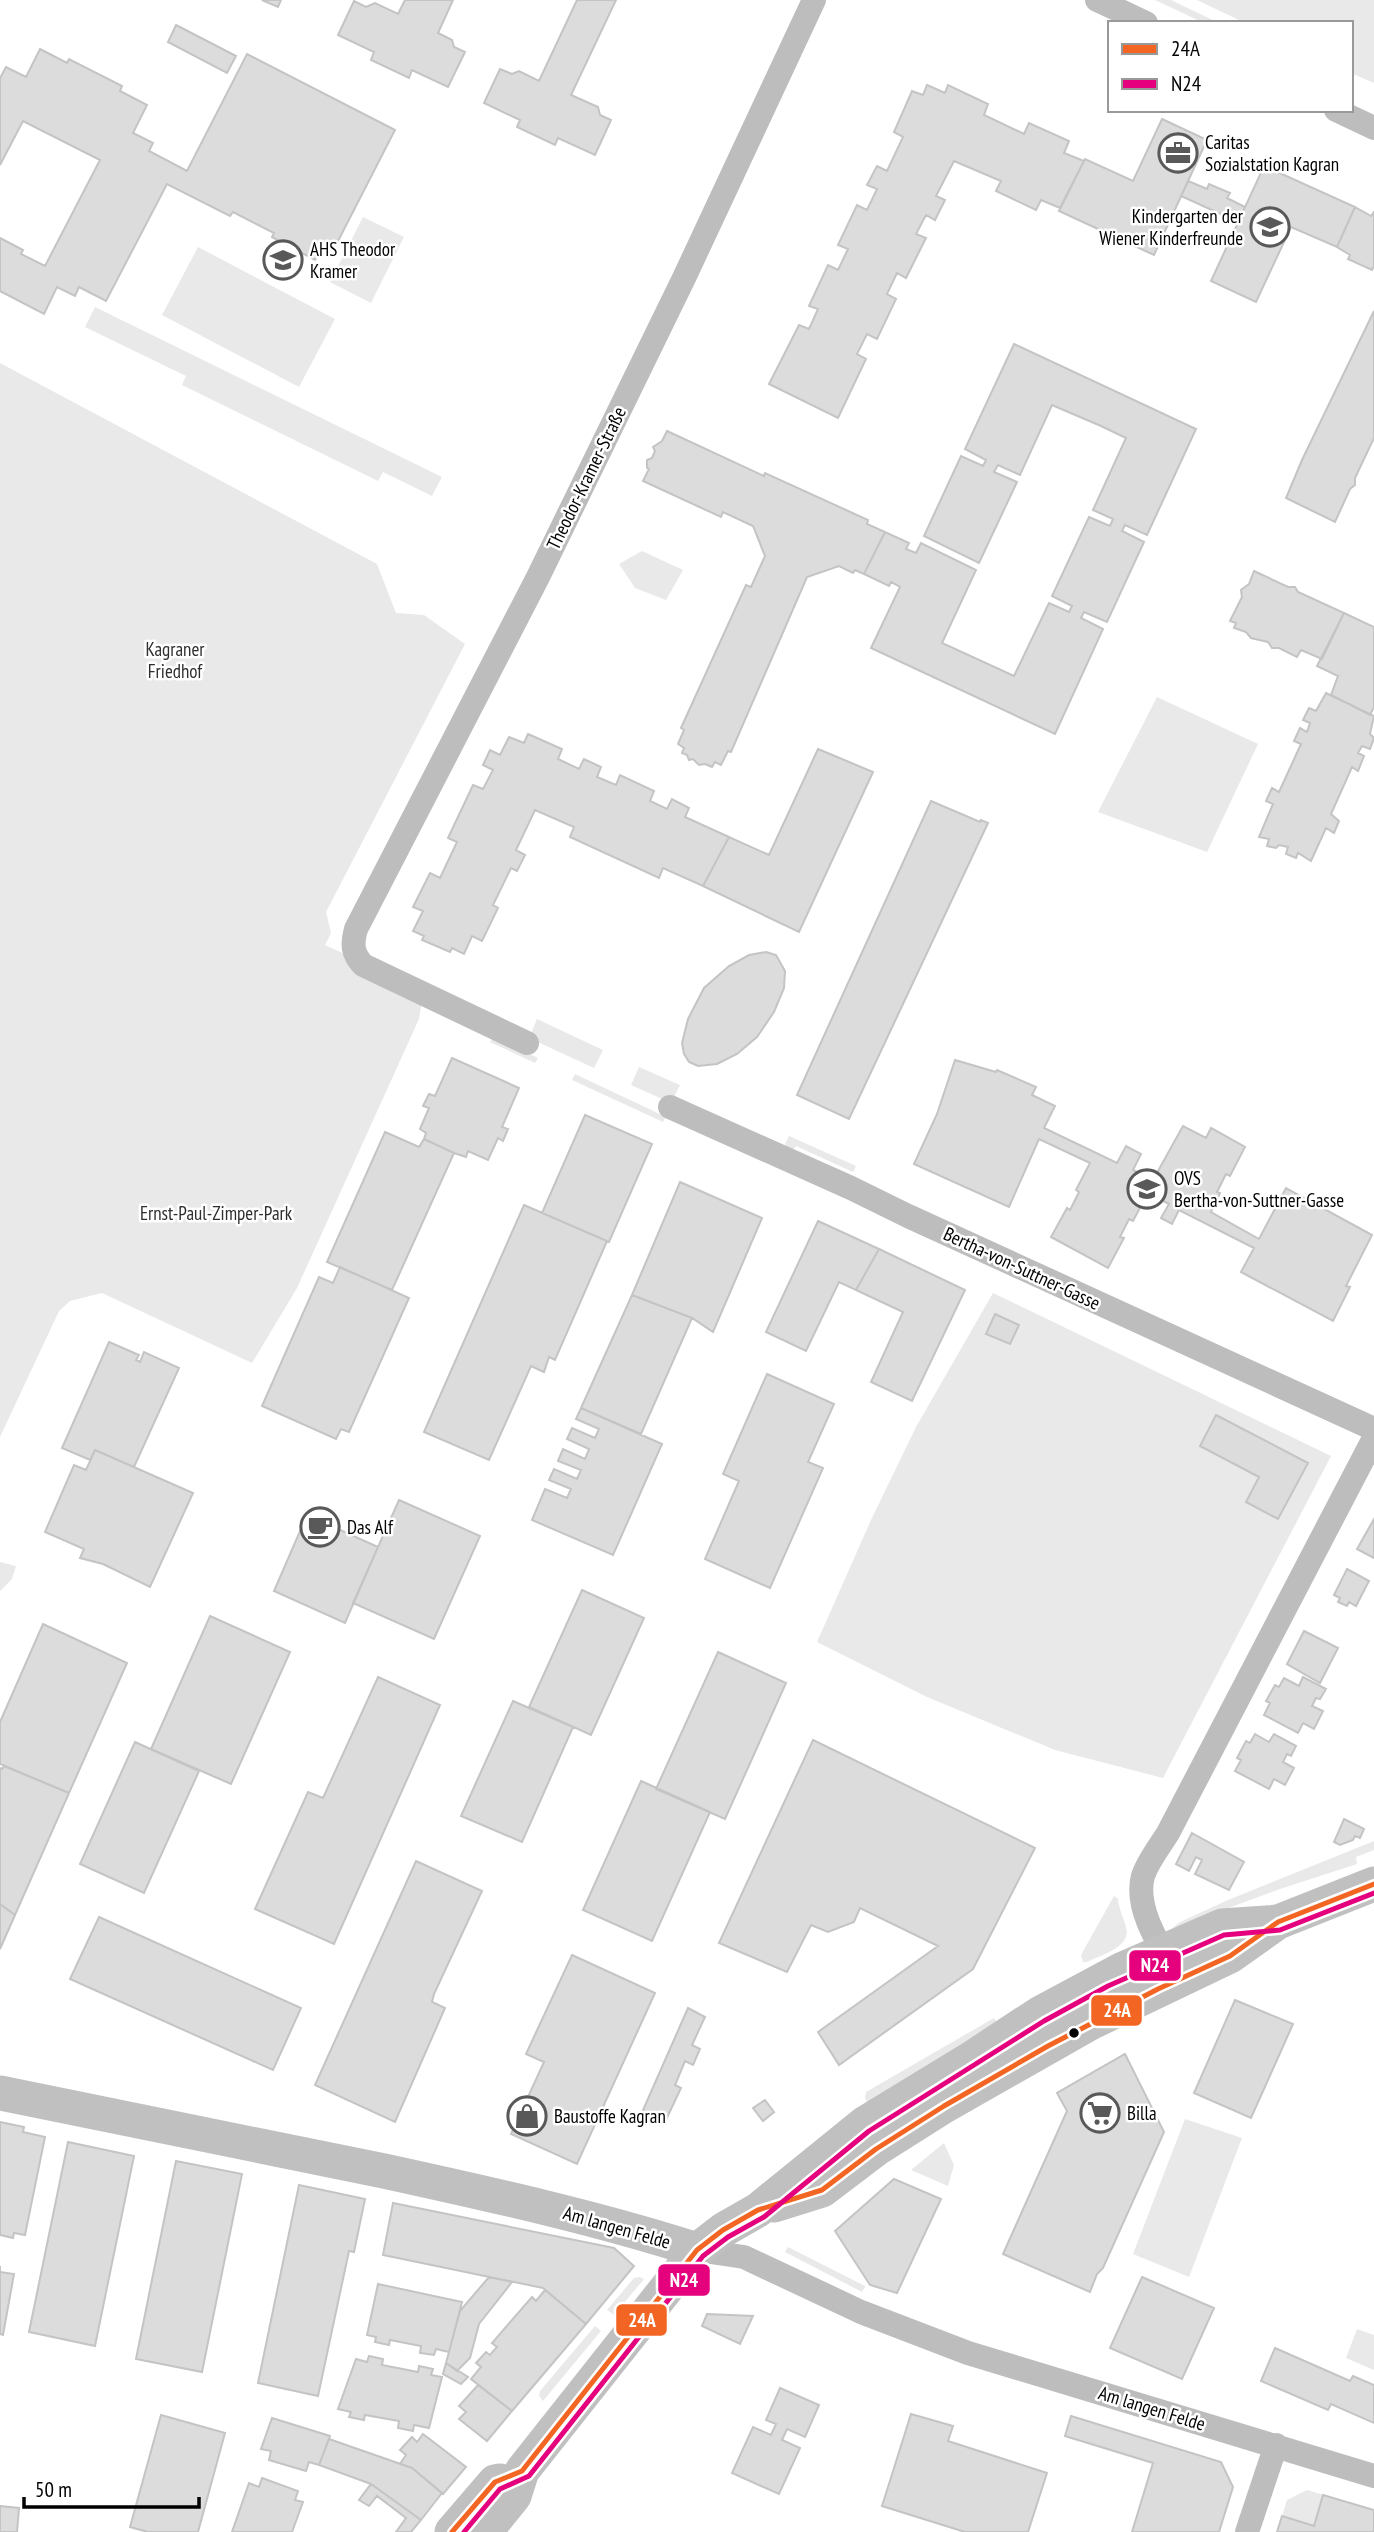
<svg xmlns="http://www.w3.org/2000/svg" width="1374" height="2532" viewBox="0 0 1374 2532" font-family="'PT Sans Narrow',sans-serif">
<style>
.green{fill:#e9e9e9}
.building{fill:#dcdcdc;stroke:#c4c4c4;stroke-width:2}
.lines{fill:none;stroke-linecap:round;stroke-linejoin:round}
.street{stroke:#bdbdbd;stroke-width:24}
.secondary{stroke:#c0c0c0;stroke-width:35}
.bus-1-casing{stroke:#fff;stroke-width:10}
.bus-2-casing{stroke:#fff;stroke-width:10}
.bus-1{stroke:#f26522;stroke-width:5}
.bus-2{stroke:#e5007d;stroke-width:5}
.bus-dot{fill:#000;stroke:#fff;stroke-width:2.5}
.labels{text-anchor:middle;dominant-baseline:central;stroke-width:5;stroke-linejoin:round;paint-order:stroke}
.poi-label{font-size:19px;fill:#000;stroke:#fff;text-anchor:start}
.street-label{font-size:19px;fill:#000;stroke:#fff}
.park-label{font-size:19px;fill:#2e2e2e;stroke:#fff}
.line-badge{stroke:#fff;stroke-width:2.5}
.badge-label{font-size:19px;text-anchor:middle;font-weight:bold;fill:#fff}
</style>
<rect width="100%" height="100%" fill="#fff"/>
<path class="green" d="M1155,0h16l48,23h-15z
M1197,0h177v83l-23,-10v-50h-106z
M363,217l41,20 -33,66 -41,-21z
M198,247l137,72 -36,68 -137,-72z
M95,307l347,170 -10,19 -49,-24 -5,9 -196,-96 4,-9 -101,-49z
M0,363l377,201 19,49 28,2 41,29 -139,268 5,21 -6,12 99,45 -5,29 -122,269 -45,75 -150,-70 -32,8 -11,10 -59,126z
M642,551l41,19 -17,30 -31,-12 -16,-24z
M1157,697l101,47 -51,108 -109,-40z
M537,1019l66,31 -9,18 -63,-29 -1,-3z
M496,1038l42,20 -3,5 -45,-21 2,-3z
M639,1067l41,18 -9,18 -40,-18z
M575,1074l89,42 1,2 -2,4 -91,-42z
M789,1136l67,30 -3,6 -57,-26 -3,4 -7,-2 -1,-4z
M993,1293l338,163 -168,322 -108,-28 -128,-53 -110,-55 54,-122 45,-93z
M0,1562l16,4 -4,13 -12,12z
M1374,1841v9l-18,7 1,7 -77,25 -109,40 9,-7 48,-22z
M1114,1896l4,3c1,10 5,18 8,28 6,20 -25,28 -39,35h-4l-2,-7z
M994,2018l4,6 -130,80 -3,-6 1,-6z
M1185,2119l57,19 -53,139 -56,-23z
M944,2143l10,22 -6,21 -37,-16z
M788,2247l77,39v1l-3,5 -77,-40z
M640,2277l4,2 -30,36 -7,-5 27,-32z
M595,2326l6,5 -58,70 -4,-5 1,-5z
M1357,2329l17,6v35l-28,-12z
M1307,2490l67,20v22h-97l10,-32z"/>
<path class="building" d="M262,0h19l-3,7z
M405,0h48l-15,33 14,7 2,7 11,5 -17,35 -36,-17 -3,8 -38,-18 3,-8 -36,-17 16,-34 12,6 9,-4 23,11z
M577,0h39l-45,95 27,12 2,8 11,5 -16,35 -37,-17 -3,7 -38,-18 3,-7 -36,-17 16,-34 12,5 7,-3 20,10z
M176,25l60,31 -9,17 -59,-31z
M40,49l27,14 2,-4 53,27 -2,5 27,14 -14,28 20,10 -4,8 38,20 60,-117 148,76 -60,117 -11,-5 -9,18 -43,-23 2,-4 -41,-21 -3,4 -63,-32 -61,117 -27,-14 -4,9 -18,-9 -13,27 -44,-23v-53l23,12 -2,4 24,12 55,-106 -77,-39 -23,44v-87l6,-11 20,10z
M927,85l18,8 3,-8 40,19 -4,11 40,19 5,-11 40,18 -5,12 20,8 -24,47 -19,-8 -5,10 -40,-19 5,-10 -47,-20 -18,35 9,4 -10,20 -9,-5 -10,19 10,4 -20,40 -9,-5 -10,21 9,5 -19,40 -10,-5 -10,20 9,5 -28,59 -69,-34 30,-59 10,4 9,-20 -9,-3 19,-41 10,5 10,-21 -10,-4 19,-40 10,5 10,-21 -10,-4 10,-19 10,5 16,-34 -9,-5 18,-41 11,4z
M1162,119l45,21 -53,115 -95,-44 26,-52 48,22z
M1264,166l91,41 -18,40 -46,-20 -35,75 -45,-21z
M1188,181l19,8 2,-5 21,9 -3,5 18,9 -7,15 -57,-26z
M1355,207l16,9 3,-4v54l-2,4 -24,-11 2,-4 -13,-8z
M1374,311v127l-19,40v7l-5,4 -15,33 -49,-24 16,-38z
M1014,344l182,85 -49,106 -22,-10 -3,6 22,11 -37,80 -23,-10 -3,6 22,11 -48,105 -184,-86 29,-61 -9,-5 -2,4 -25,-12 21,-42 24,11 -3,6 10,4 5,-10 55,27 -34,73 72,33 35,-73 20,9 3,-6 -20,-10 37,-79 21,9 3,-7 -20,-9 33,-72 -25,-12 -49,-21 -32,70 -22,-10 -4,7 23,10 -38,81 -55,-27 37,-80 22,10 3,-6 -21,-11z
M667,431l97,45 1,-3 103,47 -1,4 18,8 -21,42 -9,-4 -2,3 -14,-7 -32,11 -76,175 -3,-1 -7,14 -6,-3 -3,5 -7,-3 -6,1 -6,-6 -4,1 -2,-5 -5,-2 2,-5 -6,-4 6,-14 -3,-2 65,-143 5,2 14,-31 -12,-30 -30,-14 -2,5 -78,-36 6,-12 -2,-1v-8l5,-2 3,-7 -2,-4 9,-6z
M1254,571l34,16h7l3,5 46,21 -22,46 -21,-9 -4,7 -18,-9h-7l-4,-6 -17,-4 -5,-6 -12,-4 2,-5 -6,-2 12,-24 -1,-7 8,-6z
M1344,613l30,14v80l-4,8 -39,-20 7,-19 -21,-10z
M1326,693l48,23 -4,18 4,4 -4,11 -8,-3 -4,7 6,3 -6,15 -6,-4 -21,47 8,7 -5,12 -8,-5 -15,33 -13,-8 -2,5 -10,-4 2,-7 -9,-2 -3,3 -9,-2 2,-7 -10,-2 14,-33 -7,-3 6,-13 7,4 22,-48 -7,-3 6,-13 7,4 3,-9 -7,-3 6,-12 7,3z
M528,734l34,15 -4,10 21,10 5,-10 17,8 -4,10 19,8 4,-10 34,16 -4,10 17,8 5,-10 17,9 -4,9 44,20 -26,49 -40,-18 -4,10 -89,-41 4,-10 -39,-17 -19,40 9,5 -8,16 -6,-3 -18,37 5,3 -16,33 -10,-5 -8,18 -12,-6 -2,4 -28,-12 2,-4 -11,-5 10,-20 -10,-4 17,-34 10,5 17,-36 -9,-4 25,-53 10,4 10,-19 -10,-5 7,-15 10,5 9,-18 15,6z
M818,749l55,23 -74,160 -96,-46 26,-49 40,18z
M931,801l49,21 1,-2 7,3 -139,296 -52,-24z
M766,952l10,3 9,16 -1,17 -10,24 -17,25 -20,17 -20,10 -19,2 -9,-4 -5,-8 -2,-11 6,-24 16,-31 25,-22 20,-11z
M452,1058l67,30 -17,39 6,2 -5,12 -5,-3 -10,22 -20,-9 -2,6 -12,-4 -30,-14 2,-6 -6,-4 9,-21 -6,-2 6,-12 6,2z
M955,1060l41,12 1,-2 39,17 -4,8 23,11 -11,22 73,35 9,-17 15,8 -8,16 20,10 30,-54 23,12 5,-10 34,19 -15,29 -4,-2 -9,18 3,1 -9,19 48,27 27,-51 86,47 -26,51 4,1 -17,34 -92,-49 13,-24 -75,-38 -7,14 -11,-6 8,-14 -21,-11 -15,28 -4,-2 -9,18 4,1 -16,30 -57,-31 16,-29 3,2 9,-18 -3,-2 14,-27 -51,-24 -30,68 -95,-43 23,-50z
M585,1115l67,29 -43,98 -67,-29z
M385,1132l34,15 5,-8 30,14 -62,137 -65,-28z
M680,1182l82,36 -49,114 -21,-14 -60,-23z
M524,1205l83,36 -52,119 -6,-3 -5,15 -13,-6 -42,94 -65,-28z
M818,1221l61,28 -23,41 -17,-8 -33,69 -40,-19z
M879,1249l86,41 -53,111 -41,-19 32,-70 -47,-22z
M340,1267l69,31 -60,134 -8,-3 -5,10 -74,-33 57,-129 14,6z
M632,1295l60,23 -51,116 -60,-26z
M995,1314l24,11 -9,19 -24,-10z
M109,1342l30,13 -3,5 4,2 4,-10 35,16 -45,99 -39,-17 -5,10 -28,-12z
M767,1374l67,30 -26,58 15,6 -53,120 -65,-29 34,-78 -16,-7z
M581,1408l81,36 -49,111 -81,-35 13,-31 22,9 4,-9 -22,-9 5,-11 23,10 4,-9 -23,-9 5,-12 22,10 4,-10 -22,-10 5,-11 23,10 4,-9 -23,-10z
M1216,1415l92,48 -30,56 -32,-17 13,-25 -59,-31z
M95,1450l98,43 -43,94 -47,-23 -23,-6 4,-9 -39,-17 29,-67 12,5z
M399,1500l81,36 -46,103 -81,-36z
M307,1515l71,32 -33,76 -71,-32z
M1374,1519v39l-17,-9z
M1347,1569l22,12 -13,25 -7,-4 -2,4 -9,-4 2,-4 -6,-3z
M582,1590l62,28 -53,117 -62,-28z
M210,1616l80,36 -59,132 -80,-35z
M43,1624l84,39 -58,130 -69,-29v-42z
M1304,1631l34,17 -18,35 -33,-19z
M718,1652l68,31 -61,136 -69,-30z
M378,1677l62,28 -106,239 -79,-35 53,-117 15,6z
M1303,1677l23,12 -6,10 -4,-1 -4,8 11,5 -9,18 -11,-6 -5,10 -34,-18 6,-12 -4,-2 9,-16 4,2 5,-9 15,8z
M513,1701l60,26 -51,115 -61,-26z
M1255,1734l14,8 5,-8 22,12 -5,10 -4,-2 -4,8 11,6 -9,17 -11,-6 -5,10 -34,-18 6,-11 -4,-2 9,-17 4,2z
M813,1740l222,108 -62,121 -134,96 -21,-33 120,-86 -78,-38 -6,14 -26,10 -17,-7 -24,47 -68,-29z
M135,1742l64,29 -55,122 -64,-29z
M4,1766l65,27 -54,122 -15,-11v-136l2,1z
M641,1781l69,31 -58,129 -69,-31z
M1344,1819l20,10 -4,9 -5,-2 -2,4 -13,5 -6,-3z
M1192,1833l52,29 -15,28 -34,-16 7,-14 -6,-3 -7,14 -13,-7z
M416,1861l66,30 -48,103 -2,8 13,6 -50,114 -80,-37z
M0,1904l15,11 -15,34z
M99,1917l202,91 -28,62 -203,-91z
M572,1955l83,38 -78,171 -66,-30 33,-72 -18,-8z
M1235,2000l58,24 -42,94 -57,-25z
M688,2008l17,9 -13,28 8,4 -7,16 -8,-4 -10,24 6,3 -16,34 -22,-12z
M1125,2054l39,78 -61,136 -6,6 -7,18 -87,-38 64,-143 -10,-18z
M765,2100l9,12 -11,9 -10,-13z
M0,2122l24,5 -1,5 22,5 -20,98 -11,-2 -1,5 -13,-3z
M68,2142l66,14 -39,190 -66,-14z
M176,2161l66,13 -40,198 -66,-13z
M894,2179l47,20 -44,94 -27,-8 -35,-54z
M299,2185l66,14 -11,53 -5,-1 -31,145 -60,-13z
M393,2203l221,45 20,18 -48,58 -43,-36 -160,-33z
M0,2266v6l14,2 -11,61 -3,-1z
M489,2277l23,5 -33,42 -9,34 -13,13 -11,-8 14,-52z
M1142,2277l72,31 -32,71 -72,-31z
M378,2284l84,18 -13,50 -13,-3 -2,6 -14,-2 1,-7 -31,-6 -1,5 -14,-3 1,-5 -9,-2z
M545,2290l41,34 -74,87 -41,-32 10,-12 -5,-4 10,-11 4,3 7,-8 -5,-4 40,-46 4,4z
M707,2314l46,2 -13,28 -38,-18z
M1275,2348l75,33 3,-5 21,9v38l-43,-19 -3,6 -67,-29z
M369,2356l14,3 -1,6 36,7 1,-6 14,3 -2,6 11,2 -13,51 -15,-3 -1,6 -15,-3 1,-7 -34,-6 -1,5 -15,-3 2,-5 -13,-3 18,-50 11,3z
M446,2363l19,12 3,2 -7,7 -18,-10z
M478,2385l34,26 -25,30 -28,-22 7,-7 -7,-6z
M780,2388l39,17 -14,32 -18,-8 -5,11 18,8 -21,46 -47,-21 21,-46 18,8 5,-11 -10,-4z
M911,2414l42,12 -5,15 99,32 -19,59h-63l-83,-26z
M161,2415l64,18 -27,99h-50l-18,-5z
M1071,2416l150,46 12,25 -14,45h-87l21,-69 -88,-27z
M272,2418l58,18 -11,29 -10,-3 -3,9 -37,-11 2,-9 -10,-2z
M423,2434l43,33 -23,27 -31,-26 -12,-4 6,-9 -6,-5 12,-13 5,5z
M329,2439l83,29 30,25 -21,27 -50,-36 -52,-19z
M262,2478l36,13 -3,9 8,2 -11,30h-60l17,-49 10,4z
M371,2484l50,36 -10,12h-15l10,-14 -29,-22 -8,10 -10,-6z
M1323,2495l51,15v22h-97l5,-16 32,10z
M0,2506l19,2 -2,24h-17z"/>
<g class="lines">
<path class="street" d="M1097,0l49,23
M1336,110l38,18
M527,1043l-164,-78c-11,-12 -11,-21 -7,-36l182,-352 146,-299 130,-278
M670,1107l181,81 57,28 466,213
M1172,1964c-16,-22 -37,-59 -29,-88 5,-15 17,-30 25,-43l206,-395
M697,2250l47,7 117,55 107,41 406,123
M1247,2532l29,-87"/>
<path class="secondary" d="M0,2093c128,25 256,51 384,78 105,23 210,46 313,79
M774,2205l48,-15 54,-41 68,-43 146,-83 140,-67 48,-34 96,-38
M452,2532l43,-50 5,-1
M485,2532l29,-36 8,-25 175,-221 26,-20 35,-20 106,-86 105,-64 70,-46 84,-45 99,-43 56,-4"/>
<g class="bus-1-casing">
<path id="bus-1" d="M452,2532l43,-50 27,-11 175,-221 26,-20 35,-20 64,-20 54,-41 68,-43 104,-60 110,-57 72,-33 48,-34 96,-38"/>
</g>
<g class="bus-2-casing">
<path id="bus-2" d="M464,2532l36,-43 29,-13 174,-220 25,-19 36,-20 105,-86 175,-110 64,-35 116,-51 56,-5 94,-37"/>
</g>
<use href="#bus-1" class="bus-1"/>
<use href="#bus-2" class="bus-2"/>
</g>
<defs>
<g id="office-ring" transform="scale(2.0125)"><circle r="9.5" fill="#fff" stroke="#595959" stroke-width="1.5"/><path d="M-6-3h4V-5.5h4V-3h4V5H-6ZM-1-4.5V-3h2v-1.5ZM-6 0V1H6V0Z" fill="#595959"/></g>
<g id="school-ring" transform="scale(2.0125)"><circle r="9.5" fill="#fff" stroke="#595959" stroke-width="1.5"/><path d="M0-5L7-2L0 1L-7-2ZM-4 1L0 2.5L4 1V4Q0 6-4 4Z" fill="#595959"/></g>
<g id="cafe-ring" transform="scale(2.0125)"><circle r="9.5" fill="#fff" stroke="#595959" stroke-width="1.5"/><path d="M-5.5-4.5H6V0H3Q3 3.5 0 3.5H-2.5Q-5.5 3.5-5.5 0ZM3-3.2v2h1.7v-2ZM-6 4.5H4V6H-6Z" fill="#595959"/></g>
<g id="supermarket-ring" transform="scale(2.0125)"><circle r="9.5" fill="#fff" stroke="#595959" stroke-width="1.5"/><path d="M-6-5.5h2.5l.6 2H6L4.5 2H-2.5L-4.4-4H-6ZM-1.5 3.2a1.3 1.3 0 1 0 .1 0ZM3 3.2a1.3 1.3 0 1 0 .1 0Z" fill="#595959"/></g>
<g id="shop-ring" transform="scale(2.0125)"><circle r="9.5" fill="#fff" stroke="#595959" stroke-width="1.5"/><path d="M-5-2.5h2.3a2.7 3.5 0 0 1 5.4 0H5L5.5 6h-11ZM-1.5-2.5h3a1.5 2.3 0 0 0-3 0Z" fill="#595959"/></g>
</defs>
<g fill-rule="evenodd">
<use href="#office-ring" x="1178" y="153"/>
<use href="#school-ring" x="1270" y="227"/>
<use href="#school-ring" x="283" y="260"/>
<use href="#school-ring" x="1147" y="1189"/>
<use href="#cafe-ring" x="320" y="1527"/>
<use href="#supermarket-ring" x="1100" y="2113"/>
<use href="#shop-ring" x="527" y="2116"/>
</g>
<circle class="bus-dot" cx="1074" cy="2033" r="6"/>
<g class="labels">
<g class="poi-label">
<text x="1205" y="142">Caritas<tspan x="1205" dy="22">Sozialstation Kagran</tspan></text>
<text x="1243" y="216" text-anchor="end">Kindergarten der<tspan x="1243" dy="22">Wiener Kinderfreunde</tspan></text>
<text x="310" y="249">AHS Theodor<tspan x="310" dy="22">Kramer</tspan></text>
<text x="1174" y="1178">OVS<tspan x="1174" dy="22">Bertha-von-Suttner-Gasse</tspan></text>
<text x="347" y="1527">Das Alf</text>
<text x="1127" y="2113">Billa</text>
<text x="554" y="2116">Baustoffe Kagran</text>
</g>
<g class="street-label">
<text transform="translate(586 478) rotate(-64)">Theodor-Kramer-Straße</text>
<text transform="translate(1022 1268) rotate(25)">Bertha-von-Suttner-Gasse</text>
<text transform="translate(617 2227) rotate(16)">Am langen Felde</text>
<text transform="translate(1152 2408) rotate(17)">Am langen Felde</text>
</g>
<g class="park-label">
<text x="175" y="649">Kagraner<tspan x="175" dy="22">Friedhof</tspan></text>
<text x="216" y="1213">Ernst-Paul-Zimper-Park</text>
</g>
</g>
<g class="line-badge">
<rect x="1128" y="1949" width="54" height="33" rx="7" fill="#e5007d"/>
<rect x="1090" y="1994" width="53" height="33" rx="7" fill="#f26522"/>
<rect x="657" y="2263" width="54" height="34" rx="7" fill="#e5007d"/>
<rect x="615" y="2303" width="53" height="34" rx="7" fill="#f26522"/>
</g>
<g class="badge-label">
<text x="1155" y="1972">N24</text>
<text x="1117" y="2017">24A</text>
<text x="684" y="2287">N24</text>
<text x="642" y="2327">24A</text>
</g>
<rect x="1108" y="21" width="245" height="91" fill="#ffffff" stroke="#999999" stroke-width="2"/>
<rect x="1122" y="44" width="35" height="10" fill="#f26522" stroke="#999999" stroke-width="2"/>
<text x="1171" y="56" font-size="21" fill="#000000">24A</text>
<rect x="1122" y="79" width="35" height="10" fill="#e5007d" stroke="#999999" stroke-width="2"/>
<text x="1171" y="91" font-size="21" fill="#000000">N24</text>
<path d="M24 2497v10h175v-10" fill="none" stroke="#000000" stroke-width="3.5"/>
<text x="35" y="2497" font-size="21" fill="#000000" stroke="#ffffff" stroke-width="5" paint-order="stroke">50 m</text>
</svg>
